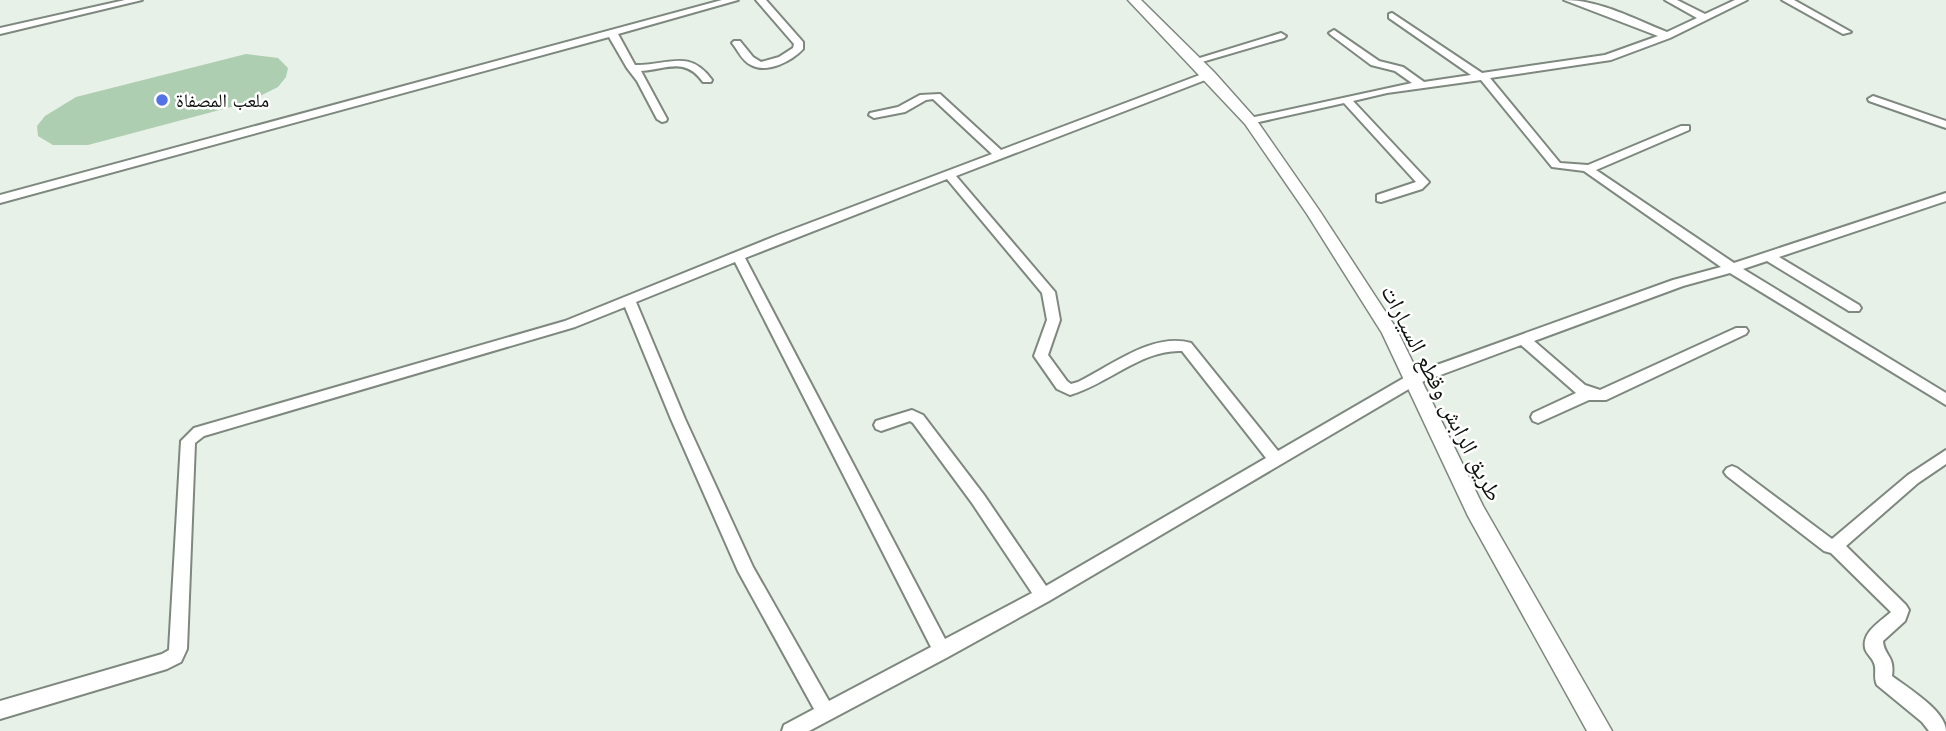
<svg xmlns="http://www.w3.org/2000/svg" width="1946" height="731" viewBox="0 0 1946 731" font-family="Inter,'Noto Naskh Arabic',sans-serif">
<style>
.green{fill:#adceb0}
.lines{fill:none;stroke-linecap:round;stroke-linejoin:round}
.minor-casing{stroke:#7e887f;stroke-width:4}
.major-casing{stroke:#7e887f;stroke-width:3}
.minor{fill:#fff;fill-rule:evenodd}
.major{fill:#fff;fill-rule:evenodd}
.poi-dot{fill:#5472e8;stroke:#fff;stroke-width:2.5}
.labels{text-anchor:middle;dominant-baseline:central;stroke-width:5;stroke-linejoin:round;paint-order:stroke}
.far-poi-label{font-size:19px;fill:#0e120e;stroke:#fff;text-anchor:start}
.street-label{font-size:23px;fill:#0e120e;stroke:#fff}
</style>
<rect width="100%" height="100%" fill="#e7f1e7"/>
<path class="green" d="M246,54l32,4 10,10 -2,9 -8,10 -32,16 -158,42h-35l-15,-9 -1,-10 8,-10 31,-19z"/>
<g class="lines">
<g class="minor-casing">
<path id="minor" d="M125,0h17l-142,34v-6z
M722,0h16l-120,34 17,31c33,1 54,-17 77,15l-1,2h-8c-18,-25 -35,-13 -62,-11l26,48 -1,2 -4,1 -5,-3 -20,-38 -10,-13 -18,-31 -609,166v-8z
M756,0h10l37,42v7c-11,12 -36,25 -52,16 -9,-4 -13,-15 -19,-22l2,-2h6l13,16 8,5 18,-5 14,-9 1,-4z
M1564,0c36,0 70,19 103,32l30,-14 -32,-18h12l28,14 30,-14h12l-77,38 -59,22 -121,18 70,85 28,2 93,-39h8v4l-93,40 138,93 212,-70v8l-167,56 80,48 2,3 -2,3h-10l-82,-50 -24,8 203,124v12l-216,-132 -47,13 -149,55 51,44 15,5 136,-62h10l2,3 -2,3 -140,66h-17l-51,23 -5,-2 -2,-4 2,-4 43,-20 -55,-48 -102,38 -370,218 -101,56 -139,74h-27l2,-6 30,-16 -76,-138 -67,-152 -46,-112 -50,20 -371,109 -9,7 -8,206 -6,13 -14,7 -167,50v-18l162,-47 7,-4 12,-209 13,-13 371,-107 213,-86 214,-81 -59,-55 -7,1 -21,12 -31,6 -5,-3 1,-2 28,-6 22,-12 20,-1 61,56 204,-77h8v4l-257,99 99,116 5,28 -12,35 19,26 4,3 7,-2c33,-16 75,-50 113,-39l87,108 131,-76 264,-95 48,-13 -137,-96 -32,-4 -71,-87 -94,13 -34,8 76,81 -7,7 -41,13 -4,-1v-6l39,-13 -72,-79 -94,21 -5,-3 5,-3 162,-35 -17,-12 -24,-6 -40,-30 -2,-2 5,-3 45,31 24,6 21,15 47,-7 -82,-57v-4l3,-1 90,60 123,-18 53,-19zM947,179l95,114 5,27 -13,36 23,33 13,6c38,-11 72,-46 112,-44l84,107 -220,128 -62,-91 -61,-80 -11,-5 -36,11 -2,4 2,4 5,2 29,-10 3,2 59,80 60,90 -87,46 -200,-381zM735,262l196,385 -102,54 -76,-134 -68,-148 -49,-117z
M1782,0h12l57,32 -8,2z
M1281,33l5,3 -2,2 -89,26 -5,-3z
M1873,96l73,25v7l-77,-27 -1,-2z
M1946,450v14l-28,19 -72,63 60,59 3,5 -4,11 -22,20c1,15 12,14 9,35 16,12 54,35 54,55h-17l-7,-9 -45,-37c-4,-8 0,-15 -3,-22 -2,-6 -8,-9 -9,-15 -3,-16 15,-26 26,-36l-60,-59 -7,-2 -97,-75 -3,-4 3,-4 5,-2 5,2 95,71 76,-64z"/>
</g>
<g class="major-casing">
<path id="major" d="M1128,0h13l73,72 41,46 64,92 77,118 87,178 129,225h-25l-119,-215 -86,-183 -75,-119 -62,-90z"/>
</g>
<use href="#minor" class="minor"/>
<use href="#major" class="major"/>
</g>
<circle class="poi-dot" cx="162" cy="100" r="7"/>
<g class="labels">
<g class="far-poi-label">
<text x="176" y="100">ملعب المصفاة</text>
</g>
<g class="street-label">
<text transform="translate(1442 393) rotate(63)">طريق الرابش وقطع السيارات</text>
</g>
</g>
</svg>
